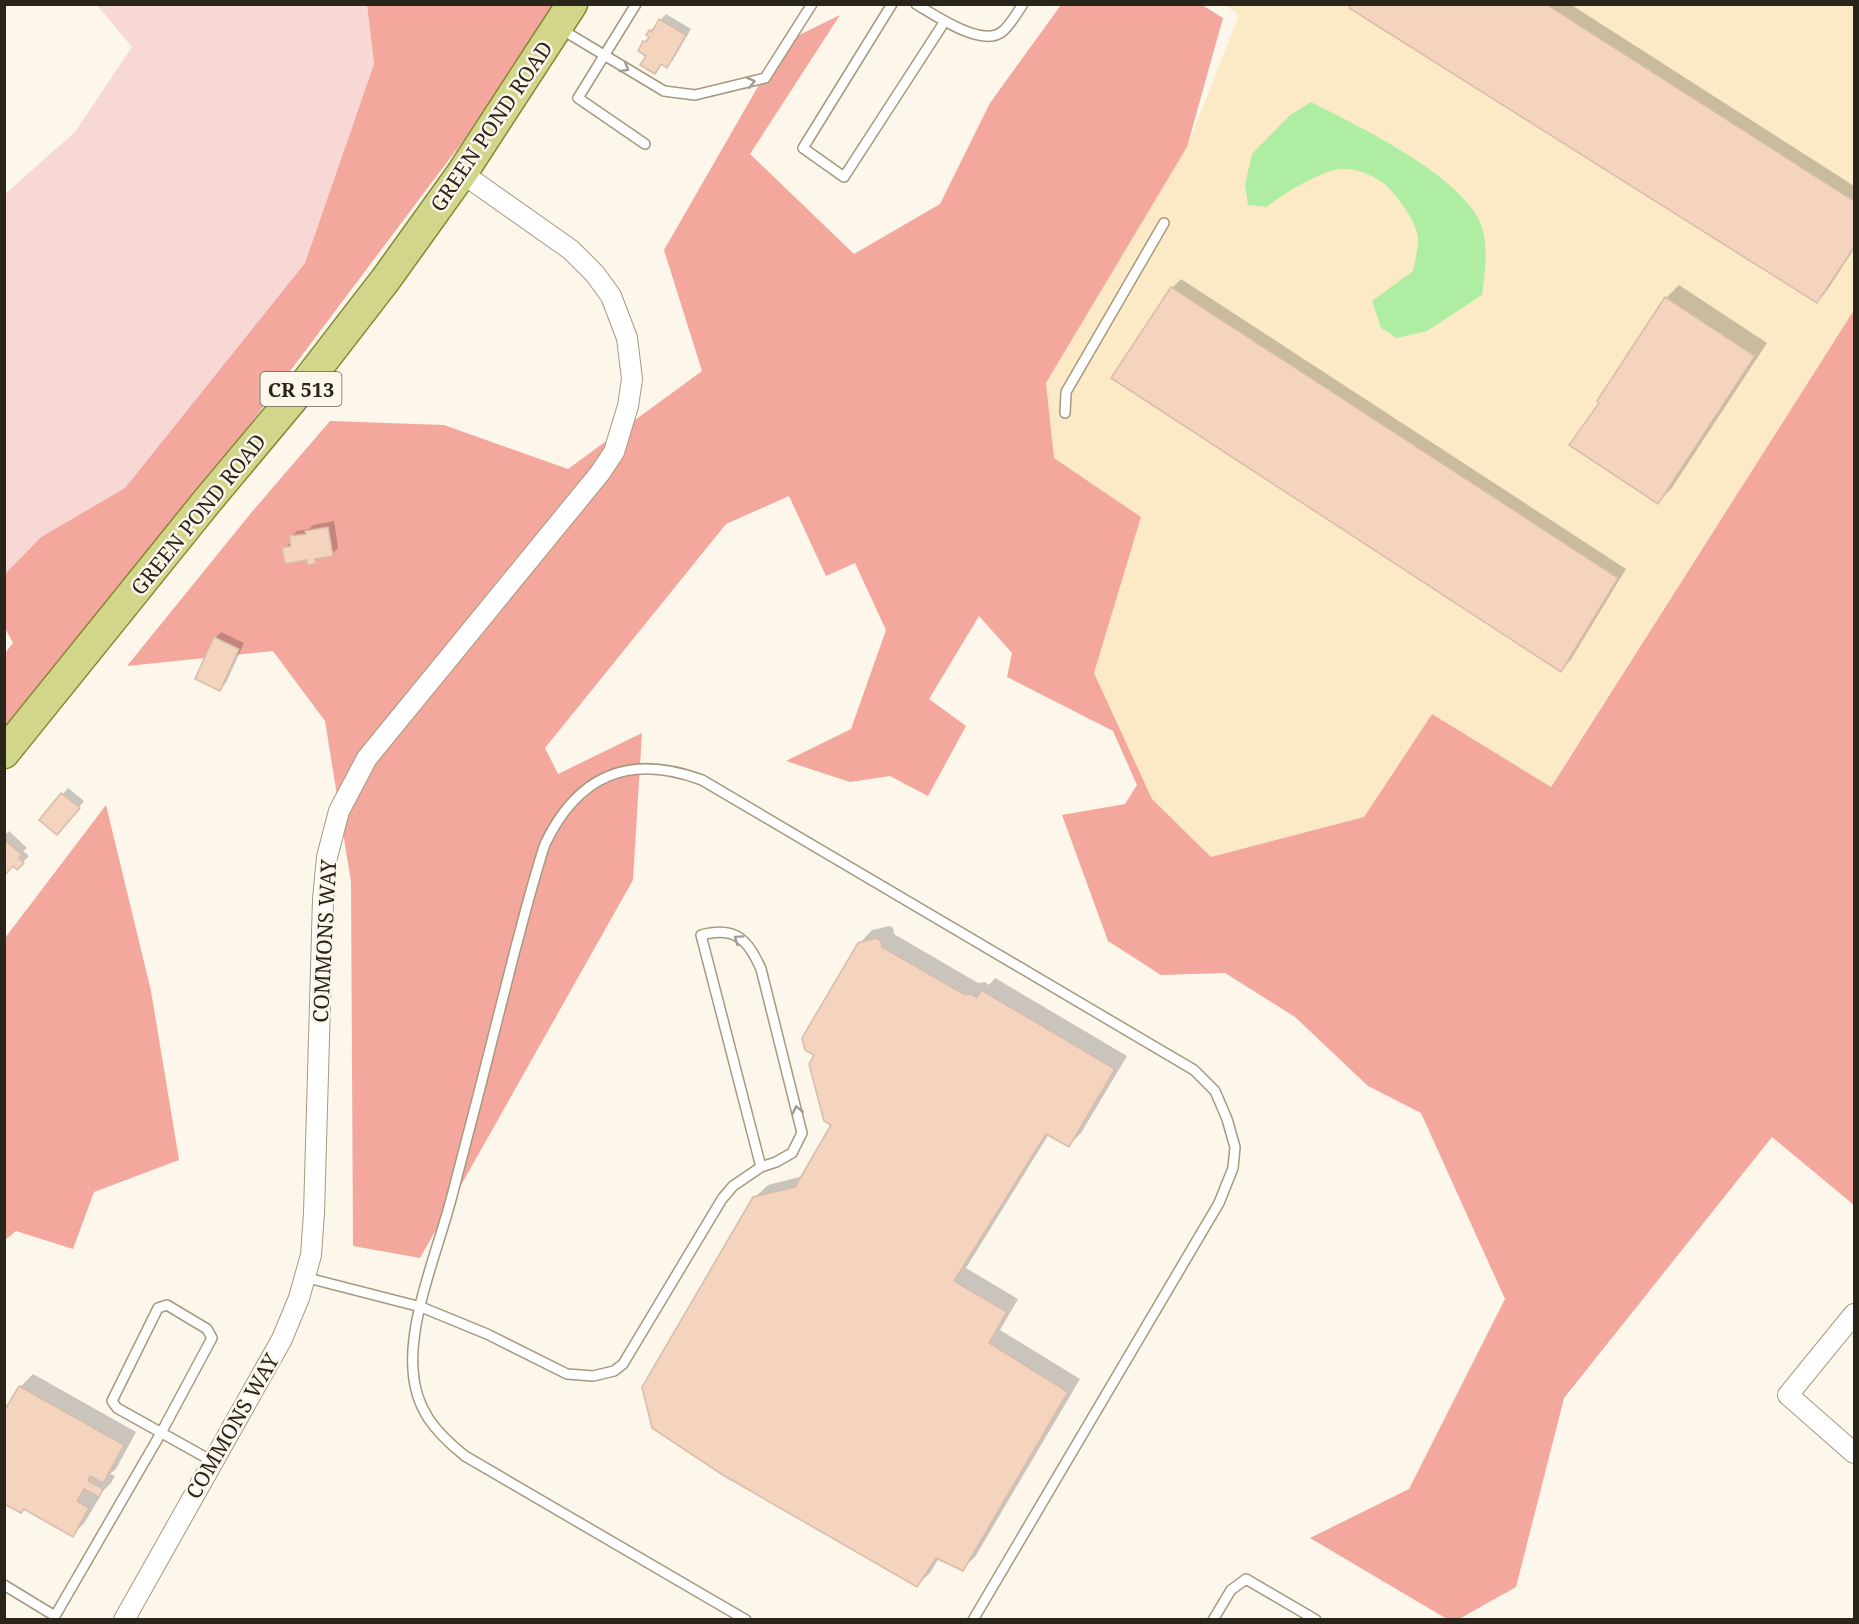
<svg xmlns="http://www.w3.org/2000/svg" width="1859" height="1624" viewBox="0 0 1859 1624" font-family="'Noto Serif',serif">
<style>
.built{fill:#fceac6}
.green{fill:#f7d8d4}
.forest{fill:#f4a79d}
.water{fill:#afeda3}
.shadow{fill:#0003}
.building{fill:#f4d4be;stroke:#d8bcaa;stroke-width:1.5}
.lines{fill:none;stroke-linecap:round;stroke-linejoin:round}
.service-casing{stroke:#a7997e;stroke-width:12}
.minor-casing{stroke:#a7997e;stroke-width:22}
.primary-casing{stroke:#848630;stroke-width:33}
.service{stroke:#fff;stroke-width:9}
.minor{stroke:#fff;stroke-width:20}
.primary{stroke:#d2d68a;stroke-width:30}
.oneway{stroke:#9f9d98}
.labels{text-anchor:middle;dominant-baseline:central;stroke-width:5;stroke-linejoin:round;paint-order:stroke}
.shield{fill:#fcf6eb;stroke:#696459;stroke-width:1.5}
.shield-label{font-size:20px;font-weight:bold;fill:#2a251a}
.street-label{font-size:21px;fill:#2a251a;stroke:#fcf6eb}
</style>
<rect width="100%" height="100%" fill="#fcf6eb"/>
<path class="built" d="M1225,5h629v305l-304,477 -118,-73 -68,103 -153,40 -59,-58 -58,-126 47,-156 -87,-59 -8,-75 141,-236 52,-132z"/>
<path class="green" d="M97,5h270l7,59 -69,199 -180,225 -84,49 -36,37v-380l70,-62 57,-85z"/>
<path class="forest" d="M367,5h189l-93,136 -276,367 -182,226v-81l8,-10 -8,-15v-54l36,-37 84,-49 180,-225 69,-199z
M1061,5h141l21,13 -36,129 -141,236 8,75 87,59 -47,156 58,126 59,58 153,-40 68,-103 119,73 303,-477v895l-82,-68 -208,261 -48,189 -57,32h-12l-137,-81 99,-49 96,-190 -84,-186 -53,-27 -73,-69 -70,-44 -64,2 -53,-34 -46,-126 63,-11 12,-19 -24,-54 -106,-54 5,-24 -33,-37 -50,83 37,27 -38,70 -38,-20 -40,6 -64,-21 65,-32 35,-99 -31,-67 -29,13 -37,-80 -63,28 -181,224 13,26 84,-41 -9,147 -213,378 -67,-12 -2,-364 -26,-161 -52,-70 -146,15 124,-153 79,-92 114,4 124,44 134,-98 -38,-121 119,-207 57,-28 -90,139 104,100 86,-50 50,-101z
M106,805l45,186 28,169 -85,32 -21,57 -57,-18 -11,9v-302z"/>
<path class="water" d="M1311,102c45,23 161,78 172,129 5,21 2,43 -1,64l-55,36 -30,7 -16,-10 -9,-27 41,-30c2,-10 5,-21 5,-32 0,-16 -23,-47 -36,-57 -11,-8 -30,-15 -43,-13 -23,4 -55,25 -73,38l-18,-2 -3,-21 7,-30 38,-39z"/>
<path class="shadow" d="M1353,4h217l284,182v63l-28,43 -9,9z
M666,14l25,15 -18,31 -6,6 -5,-2 -7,8 -11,-30 7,-6 -1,-5z
M1181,279l445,290 -56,92 -10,9 -388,-382z
M1679,285l88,58 -96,146 -13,13 -59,-101 67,-103z
M334,521l4,27 -6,6 -11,2 -6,6 -31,-14 8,-6 -1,-5 6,-6 12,-2 4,-4z
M221,632l23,11 -18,40 -6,6 -5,-51z
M68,788l16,13 -21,27 -22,-8z
M9,831l18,17 -4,3 6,5 -6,6 -10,3 -9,9v-38z
M890,926l3,2 1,6 84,49 7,-1 4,3 6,-7 132,78 -46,77 -12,12 -20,-11 -83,134 52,31 -18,31 80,49 -105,178 -13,12 -23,-11 -9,15 -13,12 -163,-387 14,-13 35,-9 30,-51 -17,-70 43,-111 13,-14z
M33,1374l103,58 -20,37 -6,5 5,2 -4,7 -12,12h2l-16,27 -12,13 -53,-148z"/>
<path class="building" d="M1351,4h195l308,197v46l-37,56 -468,-295z
M659,19l27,16 -19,33 -6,-4 -6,10 -15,-9 6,-9 -8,-5 5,-10 3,1 3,-5 -3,-2 3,-5 3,2z
M1171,287l447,291 -57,94 -450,-294z
M1665,297l90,59 -97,148 -89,-59 30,-42 -2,-2z
M328,527l5,29 -18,3 1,4 -9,2v-5l-22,4 -3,-16 9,-2 -2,-10 17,-2 -1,-3z
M214,637l25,12 -19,42 -25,-12z
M61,793l19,15 -23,27 -18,-15z
M4,839l18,16 -3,3 5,5 -7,7 -4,-4 -9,10z
M876,938l5,3 1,6 83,48 6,-1 6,4 4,-8 134,79 -46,78 -23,-13 -92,147 53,31 -18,31 79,49 -105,179 -27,-13 -19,29 -194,-112 -71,-47 -10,-41 111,-190 42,-10 36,-62 -7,-4 -15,-57 5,-9 -9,-5 -3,-12 56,-95z
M19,1386l105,59 -21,38 -13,-7 -2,5 15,8 -4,8 -15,-8 -7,12 12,7 -16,29 -49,-28 -3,4 -17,-9v-93z"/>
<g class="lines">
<g class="service-casing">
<path id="service" d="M636,4l-58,94 67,46
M892,4l-89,144 41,29 101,-156
M916,4c19,11 67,45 87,27 8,-7 14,-18 20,-27
M559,28l105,63 31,4 70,-17 47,-74
M1065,413l1,-21 98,-169
M304,1277l117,30 66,27 80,40 26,2 21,-5 9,-7 99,-165 11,-13 28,-19 15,-5 16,-9 10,-20 -41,-164c-13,-30 -26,-43 -60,-34l60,232
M4,1585l51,31 106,-183 51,-95 -5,-9 -40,-24 -9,3 -46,93 5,7 95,53
M746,1620l-281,-164c-30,-24 -50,-47 -52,-87 -4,-53 27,-124 40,-177 21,-79 41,-159 61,-238 10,-37 19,-74 31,-110 33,-69 84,-91 157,-64l492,290 21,21 12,28 8,28 -2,21 -14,35 -246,417
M1213,1620l18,-30 15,-11 70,41"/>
</g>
<g class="minor-casing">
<path id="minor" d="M1854,1314l-66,81 66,58
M124,1620l158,-281 17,-41 12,-43 3,-42 9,-314 4,-42 12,-46 28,-53 233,-285 14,-21 14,-46 4,-27 -5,-41 -16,-42 -16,-22 -24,-24 -109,-77"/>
</g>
<g class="primary-casing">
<path id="primary" d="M4,753l204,-253 97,-116 81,-105 76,-106 110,-169"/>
</g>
<use href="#service" class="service"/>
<use href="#minor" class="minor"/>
<use href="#primary" class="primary"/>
</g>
<defs><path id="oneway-chevron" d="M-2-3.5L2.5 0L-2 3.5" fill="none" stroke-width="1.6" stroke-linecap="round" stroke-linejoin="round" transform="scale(1.5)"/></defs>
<g class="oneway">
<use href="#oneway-chevron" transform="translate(625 68) rotate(30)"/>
<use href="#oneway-chevron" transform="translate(751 82) rotate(-13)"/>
<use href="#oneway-chevron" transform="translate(738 939) rotate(-146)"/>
<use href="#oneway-chevron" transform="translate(797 1110) rotate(-103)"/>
</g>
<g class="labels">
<rect class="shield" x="260.5" y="372" width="81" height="34" rx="4.5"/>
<g class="shield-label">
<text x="301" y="389">CR 513</text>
</g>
<g class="street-label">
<text transform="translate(491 126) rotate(-56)">GREEN POND ROAD</text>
<text transform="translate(198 514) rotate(-51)">GREEN POND ROAD</text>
<text transform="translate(324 941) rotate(-87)">COMMONS WAY</text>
<text transform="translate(232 1426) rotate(-60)">COMMONS WAY</text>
</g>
</g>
<rect width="1859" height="1624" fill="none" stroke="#2a251a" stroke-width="12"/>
</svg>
